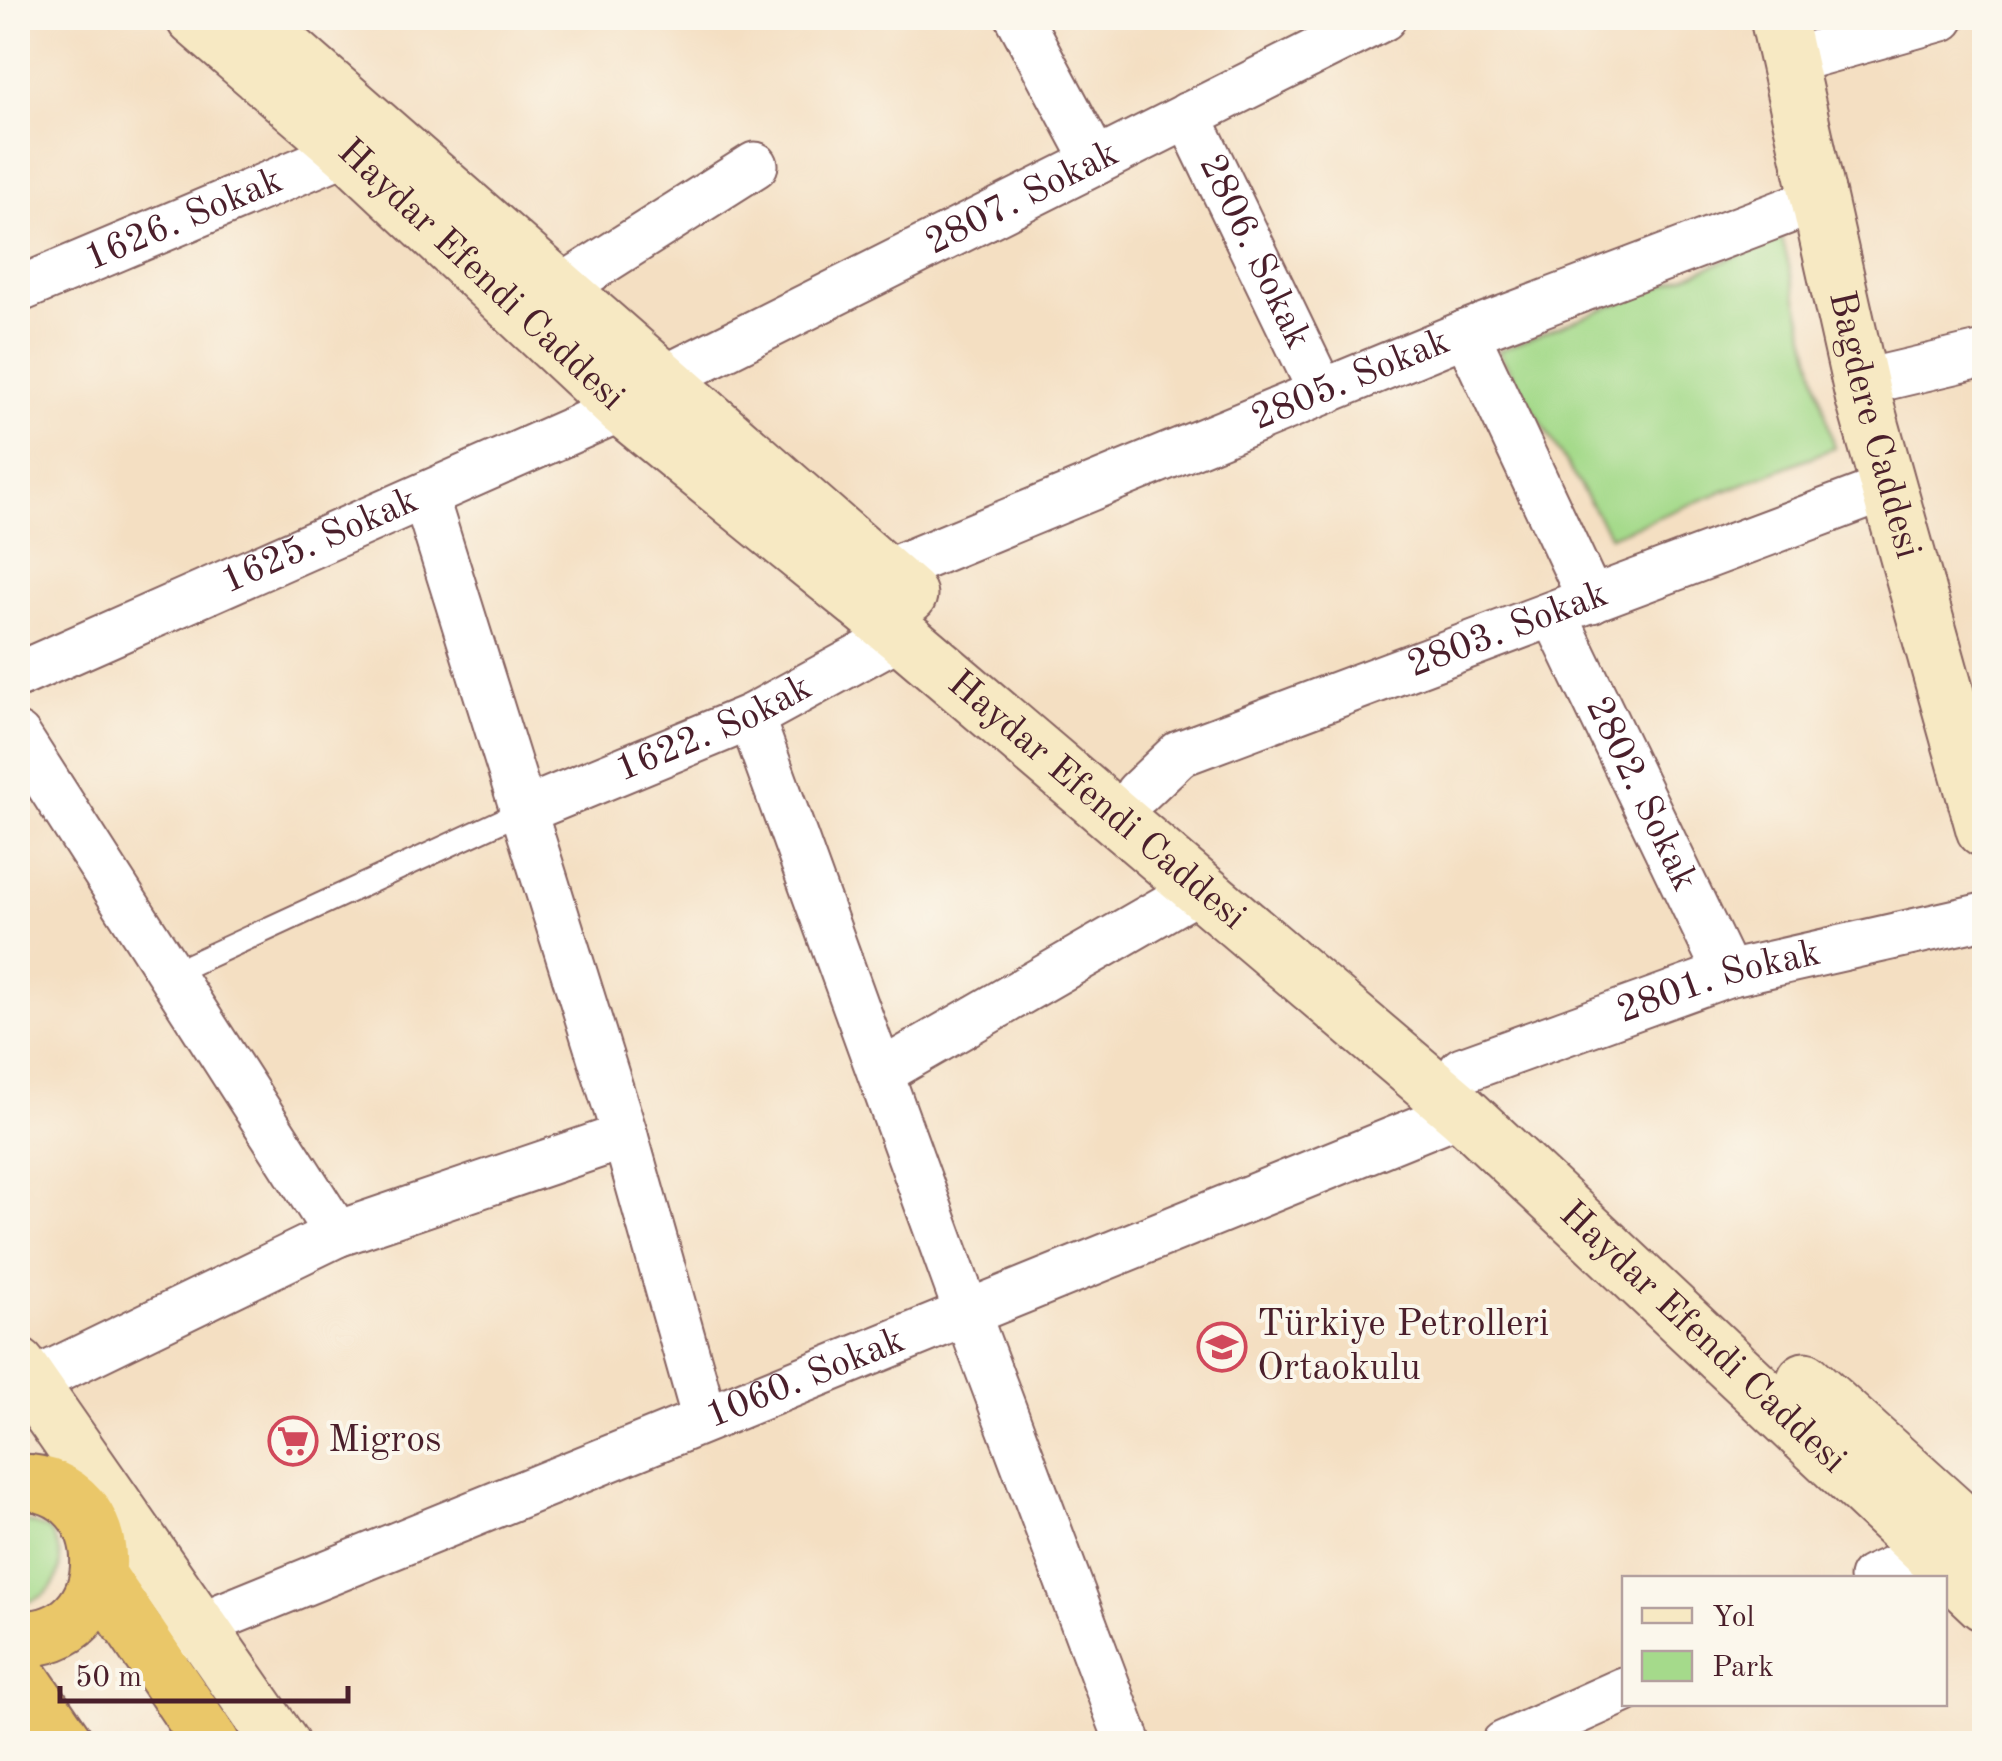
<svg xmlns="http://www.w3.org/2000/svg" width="2002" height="1761" viewBox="0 0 2002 1761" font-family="'Old Standard TT',serif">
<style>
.green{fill:#a5da8b;stroke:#787c5b;stroke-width:2.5}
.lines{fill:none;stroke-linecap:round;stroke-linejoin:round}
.lane-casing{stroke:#866260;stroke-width:26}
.street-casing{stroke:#866260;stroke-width:49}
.secondary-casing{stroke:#866260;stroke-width:59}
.highway-casing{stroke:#866260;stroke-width:59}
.lane{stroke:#fff;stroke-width:22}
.street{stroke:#fff;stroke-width:45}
.secondary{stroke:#f7e9c3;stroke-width:55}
.highway{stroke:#eac769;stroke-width:55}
.labels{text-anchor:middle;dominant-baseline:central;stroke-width:8;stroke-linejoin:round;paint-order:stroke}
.street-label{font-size:38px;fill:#4a1f2b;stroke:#fbf7ec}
.poi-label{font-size:38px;fill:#4a1f2b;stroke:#fbf7ec;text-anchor:start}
</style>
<rect width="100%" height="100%" fill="#fbf7ec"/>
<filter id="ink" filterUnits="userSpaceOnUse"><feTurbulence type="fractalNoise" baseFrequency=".01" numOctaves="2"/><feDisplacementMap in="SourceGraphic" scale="20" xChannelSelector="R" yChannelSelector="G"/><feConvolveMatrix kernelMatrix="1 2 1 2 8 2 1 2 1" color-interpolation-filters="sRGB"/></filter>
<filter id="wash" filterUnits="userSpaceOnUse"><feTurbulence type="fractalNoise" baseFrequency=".0048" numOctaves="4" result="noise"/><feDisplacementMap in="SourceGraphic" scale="40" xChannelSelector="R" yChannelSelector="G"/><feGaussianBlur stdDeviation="2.25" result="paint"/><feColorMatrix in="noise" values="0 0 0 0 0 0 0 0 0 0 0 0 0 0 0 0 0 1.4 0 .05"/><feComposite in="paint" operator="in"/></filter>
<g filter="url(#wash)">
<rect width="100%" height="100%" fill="#f4dfc2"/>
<path class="green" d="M1782,238l52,210 -224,88 -112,-185z
M18,1519l30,10c24,31 11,72 -30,74z"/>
</g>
<g filter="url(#ink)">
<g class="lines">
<g class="lane-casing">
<path id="lane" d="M170,974l351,-162"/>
</g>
<g class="street-casing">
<g id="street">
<path d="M1019,18l77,144"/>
<path d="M1789,61l153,-43"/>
<path id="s1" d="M1188,115l133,276"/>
<path d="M561,288l194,-123"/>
<path id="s2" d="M18,290l330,-139"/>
<path d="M1466,333l125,267"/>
<path id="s3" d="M663,379l720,-361"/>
<path d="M1861,383l123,-29"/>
<path d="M425,496l200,640 80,283"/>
<path id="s4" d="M884,573l582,-240 353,-134"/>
<path id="s5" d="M1554,614l173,360"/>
<path id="s6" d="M18,675l604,-267"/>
<path d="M751,717l215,593 163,434"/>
<path d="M18,736l319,498"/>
<path id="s7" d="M1138,793l41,-39 711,-267"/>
<path id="s8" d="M521,812l230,-95 150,-82"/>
<path id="s9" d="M1462,1070l265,-96 257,-58"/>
<path d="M882,1072l319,-184"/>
<path d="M30,1383l307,-149 288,-98"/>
<path d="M1872,1578l62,-27"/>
<path id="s10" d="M168,1642l32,-17 1262,-513"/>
<path d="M1504,1744l120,-54"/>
</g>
</g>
<g class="secondary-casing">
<g id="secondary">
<path id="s11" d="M194,18l154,133 274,257 279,227 561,477 522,491"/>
<path d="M251,18l658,577"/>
<path id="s12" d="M1778,18l85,378 121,433"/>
<path d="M18,1366l263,378"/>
<path d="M1805,1380l179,162"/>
</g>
</g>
<g class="highway-casing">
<path id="highway" d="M18,1482c109,-1 106,163 0,156
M99,1577l113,167
M18,1674l48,70"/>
</g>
<use href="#lane" class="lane"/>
<use href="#street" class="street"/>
<use href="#secondary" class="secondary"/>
<use href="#highway" class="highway"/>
</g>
</g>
<defs>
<g id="school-ring" transform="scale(2.5)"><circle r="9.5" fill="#fbf7ec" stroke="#d1495b" stroke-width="1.5"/><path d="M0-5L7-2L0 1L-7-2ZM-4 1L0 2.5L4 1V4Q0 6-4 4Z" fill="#d1495b"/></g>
<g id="supermarket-ring" transform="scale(2.5)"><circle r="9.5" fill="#fbf7ec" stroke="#d1495b" stroke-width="1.5"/><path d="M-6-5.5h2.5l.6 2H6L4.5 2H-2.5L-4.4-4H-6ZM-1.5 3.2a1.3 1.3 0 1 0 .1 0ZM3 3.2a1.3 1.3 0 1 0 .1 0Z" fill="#d1495b"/></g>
</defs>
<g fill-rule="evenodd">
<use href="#school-ring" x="1222" y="1347"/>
<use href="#supermarket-ring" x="293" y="1441"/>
</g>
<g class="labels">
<g class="street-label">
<text stroke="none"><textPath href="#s3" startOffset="402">2807. Sokak</textPath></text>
<text stroke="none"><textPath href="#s2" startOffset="180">1626. Sokak</textPath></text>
<text stroke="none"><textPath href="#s1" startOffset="152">2806. Sokak</textPath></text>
<text stroke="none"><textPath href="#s11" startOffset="385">Haydar Efendi Caddesi</textPath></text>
<text stroke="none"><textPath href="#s4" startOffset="505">2805. Sokak</textPath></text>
<text stroke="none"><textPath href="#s12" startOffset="418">Bagdere Caddesi</textPath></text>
<text stroke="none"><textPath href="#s6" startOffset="330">1625. Sokak</textPath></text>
<text stroke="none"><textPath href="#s7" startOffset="408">2803. Sokak</textPath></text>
<text stroke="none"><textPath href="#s8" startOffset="210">1622. Sokak</textPath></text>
<text stroke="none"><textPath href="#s5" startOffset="200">2802. Sokak</textPath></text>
<text stroke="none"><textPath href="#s11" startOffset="1195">Haydar Efendi Caddesi</textPath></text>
<text stroke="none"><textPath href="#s9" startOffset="272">2801. Sokak</textPath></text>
<text stroke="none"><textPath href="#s11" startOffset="2005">Haydar Efendi Caddesi</textPath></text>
<text stroke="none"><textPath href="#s10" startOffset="690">1060. Sokak</textPath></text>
</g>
<g class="poi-label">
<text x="1257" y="1325">Türkiye Petrolleri<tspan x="1257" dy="44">Ortaokulu</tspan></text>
<text x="328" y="1441">Migros</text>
</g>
</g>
<rect width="2002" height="1761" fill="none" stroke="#fbf7ec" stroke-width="60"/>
<rect x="1622" y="1576" width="325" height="130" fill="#fbf7ec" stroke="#b4a19f" stroke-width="2.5"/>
<rect x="1642" y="1608" width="50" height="15" fill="#f7e9c3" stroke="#b4a19f" stroke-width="2.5"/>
<text x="1712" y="1626" font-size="30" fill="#4a1f2b">Yol</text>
<rect x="1642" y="1651" width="50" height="30" fill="#a5da8b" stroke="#b4a19f" stroke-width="2.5"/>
<text x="1712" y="1676" font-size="30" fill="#4a1f2b">Park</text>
<path d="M60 1686v15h288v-15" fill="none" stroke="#4a1f2b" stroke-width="5"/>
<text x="75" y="1686" font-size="30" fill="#4a1f2b" stroke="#fbf7ec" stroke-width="8" paint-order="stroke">50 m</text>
</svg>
